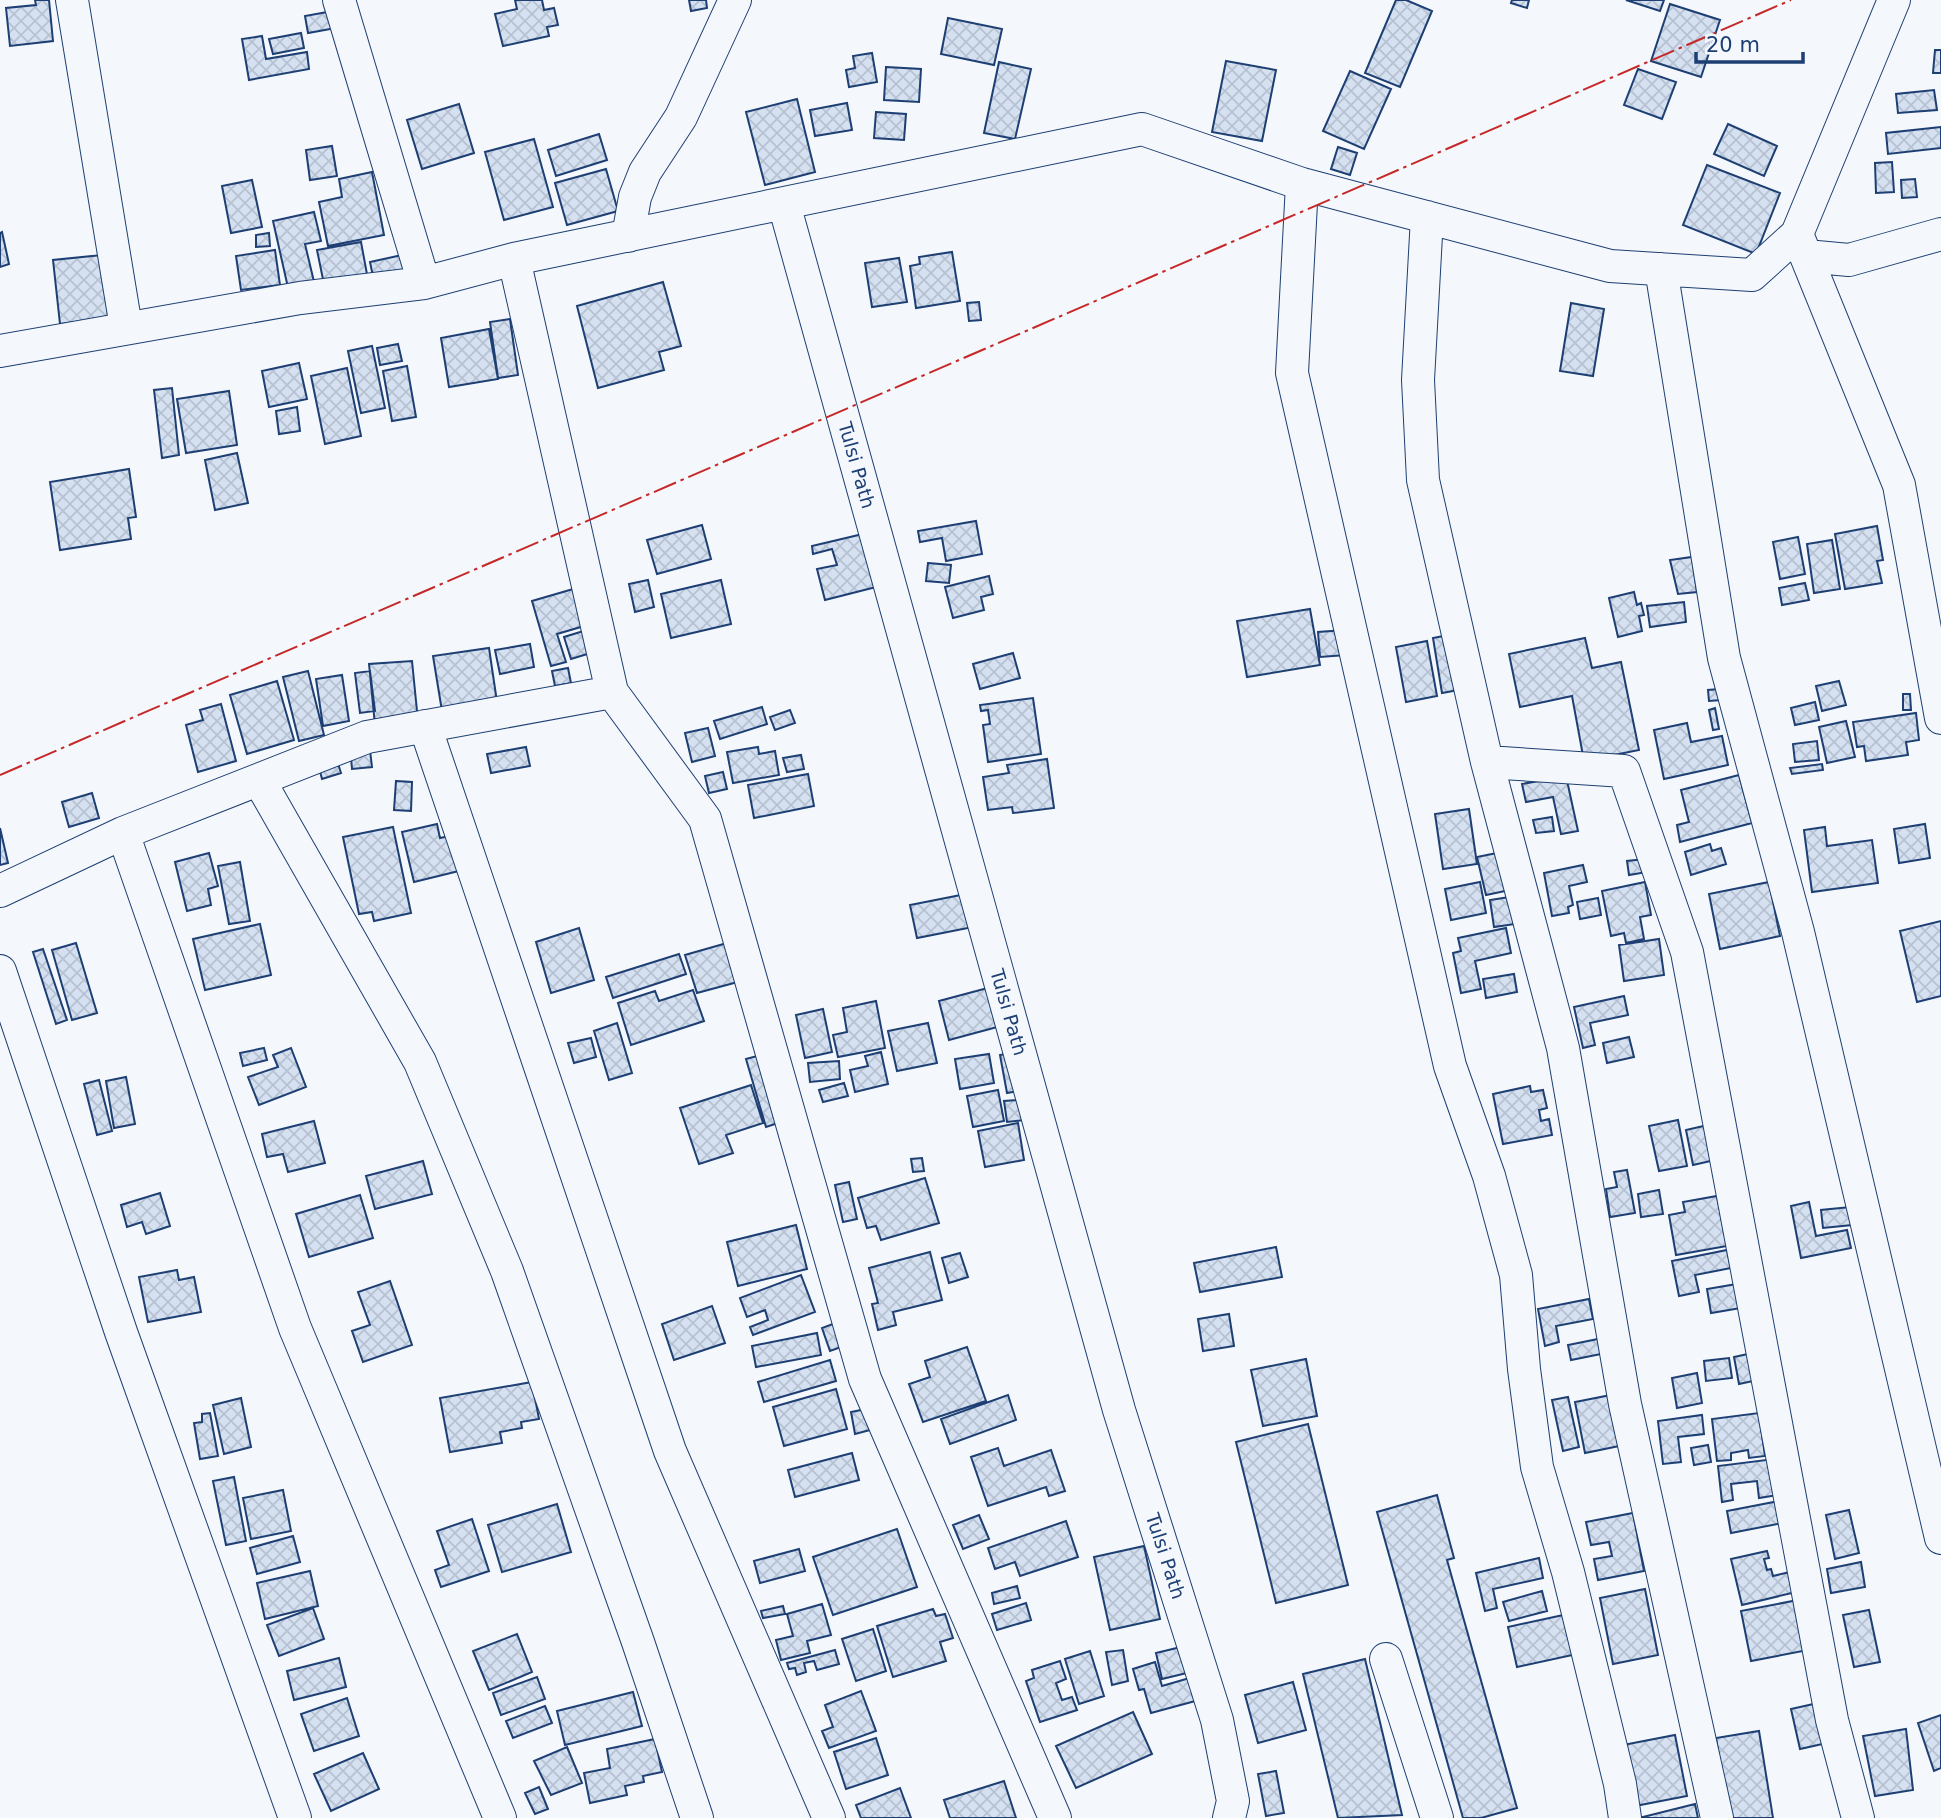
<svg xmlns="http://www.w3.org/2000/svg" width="1941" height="1818" viewBox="0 0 1941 1818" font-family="'DejaVu Sans',sans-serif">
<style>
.building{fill:url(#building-cross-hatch);stroke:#1d3f73;stroke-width:2}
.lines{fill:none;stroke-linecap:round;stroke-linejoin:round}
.minor-casing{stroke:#1d3f73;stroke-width:34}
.minor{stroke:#f4f7fb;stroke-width:32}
.power{stroke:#c62828;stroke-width:2;stroke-dasharray:24 5 3.5 5;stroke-linecap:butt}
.labels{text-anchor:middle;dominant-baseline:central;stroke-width:5;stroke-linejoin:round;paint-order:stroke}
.street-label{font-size:19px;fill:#1d3f73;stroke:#f4f7fb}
</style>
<defs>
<pattern id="building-cross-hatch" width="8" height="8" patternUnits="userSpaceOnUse" patternTransform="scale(1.75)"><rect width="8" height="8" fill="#d5e0f0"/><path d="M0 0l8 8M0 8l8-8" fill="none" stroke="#b6c1d1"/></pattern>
</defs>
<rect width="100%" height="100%" fill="#f4f7fb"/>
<path class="building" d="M35,0h14l4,41 -43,5 -4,-38 30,-3z
M515,0h27l2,10 10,-2 4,17 -11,2 2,9 -46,10 -8,-32 22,-5z
M689,0h17l1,8 -16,3z
M1396,0h10l26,11 -32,76 -35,-14z
M1512,0h17l-2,8 -16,-5z
M1626,0h38l-4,11z
M1670,4l50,16 -19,57 -50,-16z
M333,11l3,17 -28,5 -3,-17z
M948,18l54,11 -8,36 -53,-11z
M301,33l3,15 -31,6 -4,-15z
M262,36l4,23 41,-7 2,17 -60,11 -7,-41z
M1935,50h6v23h-8z
M872,53l5,29 -28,5 -3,-17 9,-2 -2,-12z
M1226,61l50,9 -14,71 -50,-9z
M999,62l32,7 -16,70 -31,-6z
M886,67l35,2 -2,33 -35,-2z
M1638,69l38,13 -14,37 -38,-14z
M1350,71l41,18 -27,60 -41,-18z
M1934,90l3,20 -39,3 -2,-19z
M797,99l18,73 -50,13 -19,-73z
M847,103l5,27 -37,6 -5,-26z
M459,104l15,49 -52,16 -15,-49z
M876,112l30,2 -2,26 -30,-2z
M1728,124l49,22 -13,30 -50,-22z
M1941,127v21l-53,6 -2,-21z
M599,134l8,26 -51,16 -8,-26z
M534,139l19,68 -49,13 -19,-68z
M332,146l5,30 -27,4 -4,-30z
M1338,147l19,6 -7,22 -19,-6z
M1892,162l2,30 -18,1 -1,-30z
M1707,165l73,28 -24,61 -73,-29z
M606,169l12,42 -51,14 -12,-42z
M372,172l12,63 -56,11 -9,-44 23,-5 -3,-18z
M1915,179l2,18 -15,1 -1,-18z
M252,180l10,47 -31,6 -9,-47z
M314,212l7,29 -16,3 10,42 -26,6 -16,-71z
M2,232l7,32 -9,3v-34z
M269,233l1,13 -14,1v-12z
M361,242l8,43 -43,9 -9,-44z
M275,250l5,35 -39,5 -5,-34z
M952,252l8,49 -44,7 -6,-42 10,-2 -1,-7z
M102,255l7,63 -49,6 -7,-64z
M402,255l6,24 -33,7 -5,-24z
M899,258l8,44 -35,5 -7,-44z
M663,282l18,64 -22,6 5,18 -66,18 -21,-82z
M979,302l2,18 -12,1 -2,-18z
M1571,303l33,6 -11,67 -33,-5z
M510,319l8,56 -20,3 -8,-56z
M489,329l9,50 -49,8 -8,-49z
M398,344l4,17 -22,4 -3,-17z
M372,346l13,62 -24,5 -13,-62z
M299,363l8,36 -38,8 -7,-36z
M407,366l9,51 -24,4 -9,-50z
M347,368l14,68 -36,8 -14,-68z
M172,388l7,67 -17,3 -8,-68z
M229,391l8,54 -51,8 -9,-54z
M297,407l3,24 -21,3 -3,-23z
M237,453l11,50 -33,7 -10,-50z
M129,469l7,48 -8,1 3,21 -71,11 -10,-68z
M976,521l6,33 -36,7 -4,-23 -22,4 -2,-11z
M702,525l9,34 -54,15 -10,-34z
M1877,526l6,34 -6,1 5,22 -37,6 -10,-55z
M867,533l13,53 -55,14 -8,-31 20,-4 -5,-16 -19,5 -1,-8z
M1798,537l7,37 -25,5 -7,-37z
M1832,540l8,49 -26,4 -7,-49z
M1692,557l5,35 -19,2 -8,-34z
M928,563l23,2 -2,18 -23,-2z
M989,576l4,18 -12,3 3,13 -31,8 -8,-31z
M648,580l6,27 -19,5 -6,-28z
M721,580l10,44 -60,14 -10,-44z
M1805,583l4,17 -27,5 -3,-17z
M580,587l11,37 -34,10 9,28 -15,4 -19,-65z
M1634,592l3,13 4,-2 3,12 -5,1 3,15 -24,6 -9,-39z
M1684,602l2,20 -36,5 -3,-21z
M1310,609l10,56 -73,12 -10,-56z
M590,629l7,22 -26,8 -7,-22z
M1345,630l1,25 -26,2 -2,-25z
M1454,634l10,55 -22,4 -9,-55z
M1585,638l7,30 29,-6 18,88 -55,11 -12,-65 -52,11 -11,-53z
M1427,641l10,55 -31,6 -10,-55z
M530,644l4,23 -34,7 -5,-24z
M489,648l8,54 -55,9 -9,-55z
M1013,653l7,25 -40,11 -7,-25z
M412,661l6,60 -43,4 -6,-61z
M568,668l3,15 -16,3 -3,-15z
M308,671l16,64 -25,6 -16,-64z
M370,671l5,40 -15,2 -5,-40z
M342,675l7,46 -26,5 -7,-47z
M277,681l17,59 -47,14 -17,-59z
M1839,681l7,24 -24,6 -6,-25z
M1719,689l2,11 -12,1 -1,-11z
M1903,694h7l1,16h-8z
M1033,698l8,56 -53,8 -5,-37 7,-1 -2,-14 -7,1 -1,-6z
M1815,702l4,18 -24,5 -4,-17z
M221,704l15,57 -38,11 -12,-47 17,-5 -3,-10z
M762,707l5,17 -47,15 -6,-18z
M1715,708l4,21 -6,1 -4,-20z
M790,710l5,13 -20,7 -5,-13z
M1916,713l3,27 -13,2 2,13 -42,6 -2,-15 -7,1 -4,-25z
M1846,721l9,36 -28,6 -8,-36z
M1687,723l4,19 31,-6 6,29 -64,14 -10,-49z
M708,728l7,28 -23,6 -7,-29z
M1817,741l2,19 -24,2 -2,-18z
M369,742l3,25 -20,2 -2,-24z
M526,747l4,19 -39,7 -4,-19z
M758,747l1,7 16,-3 4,24 -46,8 -6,-31z
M335,754l6,19 -19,6 -5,-19z
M801,755l3,14 -17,3 -4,-14z
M1047,759l7,49 -41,5 -1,-6 -24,3 -5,-33 26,-4 -2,-8z
M1822,764l1,6 -31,4 -2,-6z
M723,772l4,17 -18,4 -4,-17z
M808,774l6,32 -60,12 -6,-33z
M1739,775l13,48 -72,19 -3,-17 12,-3 -8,-32z
M1566,776l12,55 -17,3 -8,-37 -27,5 -4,-18z
M396,781l16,1 -1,29 -17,-1z
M92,793l7,25 -30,9 -7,-25z
M1469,809l8,55 -34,5 -8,-55z
M1552,817l2,14 -18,2 -3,-13z
M437,824l3,14 19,-4 8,35 -53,13 -12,-50z
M1925,824l5,34 -31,5 -5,-34z
M393,827l18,86 -37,8 -2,-9 -13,2 -16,-77z
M1825,827l2,19 45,-6 6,43 -66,9 -8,-62z
M0,828l8,35 -8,2z
M1710,844l2,7 9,-3 5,16 -35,11 -6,-23z
M1502,852l8,38 -24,5 -9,-38z
M209,853l9,33 -10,3 3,16 -24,6 -12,-49z
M1645,859l2,13 -18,3 -2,-14z
M240,862l10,59 -21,3 -11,-58z
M1583,865l4,17 -18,4 4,19 -5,2 1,6 -17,3 -8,-43z
M1480,882l6,31 -35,7 -6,-31z
M1645,882l6,33 -11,2 4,22 -18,4 -2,-10 -13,3 -9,-45z
M1769,882l11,54 -60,13 -11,-55z
M971,893l7,33 -61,12 -7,-33z
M1510,897l5,27 -21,3 -4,-27z
M1598,898l3,17 -21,4 -3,-17z
M1941,921v75l-24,6 -17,-71z
M260,924l11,51 -66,15 -12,-51z
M579,928l15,52 -43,13 -15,-51z
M1506,928l5,25 -36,8 6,28 -20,4 -8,-40 8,-2 -3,-13z
M1659,939l5,36 -40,6 -5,-36z
M734,941l11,39 -48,13 -12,-38z
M76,943l21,70 -25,7 -20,-70z
M43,949l24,71 -11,4 -23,-72z
M679,954l7,20 -73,24 -7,-21z
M1514,974l3,18 -31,6 -3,-19z
M995,986l6,40 -52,14 -10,-39z
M693,990l11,31 -73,24 -13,-42 37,-12 4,10z
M1624,996l4,19 -38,8 5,22 -12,3 -9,-41z
M876,1001l9,47 -47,9 -5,-22 14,-3 -4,-24z
M823,1009l9,43 -27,6 -9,-43z
M617,1023l15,50 -23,7 -15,-49z
M928,1023l9,40 -40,8 -9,-40z
M1629,1037l5,20 -27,6 -4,-20z
M591,1038l5,19 -22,6 -6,-20z
M264,1048l3,12 -24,6 -3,-13z
M291,1048l15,39 -47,18 -11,-28 30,-10 -5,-12z
M881,1052l7,32 -33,8 -5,-22 18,-4 -3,-10z
M1016,1052l7,38 -16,3 -7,-38z
M765,1054l19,67 -18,6 -20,-68z
M989,1054l5,29 -34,6 -5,-30z
M839,1061l1,18 -30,3 -2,-19z
M126,1077l9,47 -21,4 -8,-47z
M99,1080l13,51 -15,4 -13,-51z
M844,1083l4,13 -25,6 -4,-12z
M751,1085l12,38 -37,12 7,18 -34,11 -19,-56z
M1530,1086l1,6 12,-2 4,18 -8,2 2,11 8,-2 3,16 -49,9 -10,-50z
M998,1090l6,31 -31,6 -6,-31z
M1030,1099l3,20 -26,3 -3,-21z
M1678,1120l9,46 -28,5 -10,-45z
M314,1121l11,42 -37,9 -5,-18 -16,3 -5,-23z
M1018,1123l6,37 -39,7 -7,-36z
M1708,1125l7,35 -22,5 -7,-35z
M922,1158l2,13 -11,1 -2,-13z
M423,1161l9,33 -57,15 -9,-33z
M1627,1170l8,43 -25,4 -4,-28 11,-2 -3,-15z
M925,1178l14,45 -58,17 -5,-14 -9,2 -9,-30z
M849,1182l8,37 -14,3 -8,-37z
M1659,1190l4,24 -22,3 -3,-23z
M160,1193l10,33 -24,8 -4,-12 -15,5 -6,-22z
M360,1195l13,43 -64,19 -13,-43z
M1717,1196l10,50 -51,9 -7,-40 16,-3 -2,-10z
M1809,1202l7,34 31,-6 4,18 -50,10 -10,-52z
M1850,1207l2,18 -29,3 -2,-18z
M796,1225l11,44 -69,17 -11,-44z
M1276,1247l6,30 -82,15 -6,-29z
M1727,1250l4,18 -36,7 4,17 -20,4 -7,-35z
M930,1252l12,48 -49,12 3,13 -18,5 -6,-26 6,-1 -9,-35z
M960,1253l8,24 -19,6 -7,-25z
M177,1270l2,10 15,-3 7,35 -53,10 -9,-45z
M801,1275l14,37 -62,23 -3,-8 18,-7 -3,-10 -18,7 -7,-19z
M390,1281l22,64 -49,17 -11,-31 18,-6 -12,-33z
M1737,1284l4,24 -30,5 -4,-24z
M1589,1299l4,20 -37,7 3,16 -14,4 -7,-37z
M712,1306l13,37 -51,17 -12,-36z
M1229,1314l5,32 -31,5 -5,-32z
M838,1322l9,23 -17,6 -8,-23z
M817,1333l4,22 -65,12 -4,-21z
M1603,1338l3,15 -35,7 -3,-15z
M967,1347l19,54 -63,21 -14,-38 21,-7 -5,-16z
M1748,1354l5,27 -14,3 -5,-27z
M1729,1358l3,20 -26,3 -2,-20z
M1306,1359l11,57 -54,10 -12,-56z
M830,1360l6,21 -72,21 -6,-20z
M1697,1373l5,30 -25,5 -5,-30z
M532,1382l7,37 -18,3 1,6 -22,4 2,11 -52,9 -10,-54z
M836,1389l11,40 -63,17 -11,-39z
M1008,1395l8,25 -66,24 -9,-25z
M1611,1395l18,49 -44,9 -10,-51z
M1568,1397l11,50 -16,4 -11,-51z
M241,1398l10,49 -27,7 -11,-49z
M866,1409l4,21 -15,4 -4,-22z
M210,1413l8,43 -18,3 -6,-36 8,-1v-8z
M1759,1413l6,43 -16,2 -1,-8 -17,3v7l-14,1 -5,-42z
M1702,1415l2,19 -26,3 3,25 -18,2 -5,-43z
M1308,1424l40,161 -72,18 -40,-161z
M1708,1445l3,17 -17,3 -3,-17z
M998,1448l6,18 47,-16 14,41 -16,5 -3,-9 -58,19 -17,-49z
M852,1453l7,27 -64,17 -7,-27z
M1774,1459l4,36 -19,3 -2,-17 -26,3 2,16 -11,2 -4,-36z
M234,1477l12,64 -20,4 -13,-64z
M283,1490l8,41 -40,8 -8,-41z
M1437,1495l17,63 -7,2 70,248 -36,10h-18l-86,-306z
M1779,1501l4,22 -52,10 -4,-22z
M557,1504l14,48 -69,20 -14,-47z
M1849,1510l10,43 -24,6 -9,-44z
M1633,1513l11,58 -46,9 -4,-21 18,-3 -3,-14 -18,3 -5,-23z
M979,1515l10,24 -26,10 -10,-24z
M472,1519l17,52 -48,16 -6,-17 14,-5 -12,-34z
M1066,1521l12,36 -58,19 -5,-14 -20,7 -7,-21z
M897,1529l20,58 -84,28 -20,-58z
M293,1536l7,26 -43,12 -7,-26z
M1144,1546l16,73 -50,11 -16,-73z
M799,1549l6,22 -45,12 -6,-22z
M1767,1551l2,7 -5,1 3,11 4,-1 2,7 17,-4 6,20 -54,13 -11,-46z
M1539,1558l4,20 -50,11 4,19 -12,3 -9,-38z
M1861,1562l4,25 -34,6 -4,-24z
M310,1571l8,35 -53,13 -8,-36z
M1017,1586l3,12 -26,6 -2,-11z
M1645,1589l13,66 -45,9 -13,-66z
M1542,1591l5,20 -38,10 -6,-19z
M1798,1600l10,50 -57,11 -10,-50z
M1026,1603l5,17 -34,10 -5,-16z
M822,1604l9,31 -24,6 3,12 -29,7 -5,-20 17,-4 -6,-22z
M783,1606l2,8 -22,4 -2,-7z
M313,1608l11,31 -45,17 -12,-31z
M933,1609l3,7 9,-2 8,24 -13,4 6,19 -53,16 -16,-51z
M1869,1610l11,52 -26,5 -11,-52z
M1568,1614l9,40 -60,13 -9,-40z
M873,1629l13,42 -30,10 -14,-42z
M517,1634l15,38 -43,18 -16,-39z
M1185,1646l6,26 -29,7 -6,-26z
M835,1650l4,14 -22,6 -3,-9 -10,2 2,9 -9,3 -2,-7 -6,1 -2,-6z
M1123,1650l5,31 -16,4 -6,-33z
M1090,1651l14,45 -25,8 -14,-45z
M339,1658l7,29 -52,13 -7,-29z
M1365,1659l37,156 -64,3 -35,-144z
M1060,1661l6,18 -10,4 6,17 10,-3 5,13 -37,12 -14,-41 8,-3 -2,-8z
M1155,1662l7,24 31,-9 6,23 -48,13 -7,-24 -5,1 -6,-21z
M537,1677l8,22 -44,16 -8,-22z
M1293,1682l13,48 -48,13 -13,-48z
M861,1691l15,40 -47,17 -7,-17 11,-4 -8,-22z
M633,1692l9,34 -77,19 -8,-34z
M347,1698l12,38 -45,15 -13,-37z
M1818,1703l9,40 -27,6 -9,-40z
M545,1706l7,17 -39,15 -7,-17z
M1133,1712l19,42 -76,34 -20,-42z
M1941,1715v53l-7,3 -16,-48z
M1906,1729l7,61 -38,6 -12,-60z
M1759,1731l14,87h-44l-13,-80z
M1675,1735l12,61 -52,10 -12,-61z
M876,1738l12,37 -42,14 -12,-37z
M655,1739l7,33 -19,4 1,6 -19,4 2,9 -37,8 -6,-30 26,-5 -3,-19z
M567,1747l15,36 -31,12 -17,-34z
M363,1753l16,36 -48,22 -17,-37z
M1276,1771l8,42 -18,3 -8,-42z
M1004,1781l12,37h-66l-6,-18z
M539,1787l9,22 -13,5 -10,-21z
M900,1788l11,30h-50l-5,-13z
M1695,1804l3,14h-59z"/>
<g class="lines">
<g class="minor-casing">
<path id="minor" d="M72,0l54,327
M339,0l85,283
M1302,184l-10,189 158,693 39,110 27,99 8,94 13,98 31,105 52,212 5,34
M784,204l335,1206 98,310 16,81 -4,17
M1427,217l-9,163 5,100 64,282 76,286 62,356 92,414
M1797,234l102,251 42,233
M628,236l7,-39 10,-25 36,-55 54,-117
M1806,256l43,4 92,-26
M514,259l98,433 93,127 160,560 190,439
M1661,269l63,389 74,274 143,606
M0,351l300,-53 124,-15 90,-24 628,-130 160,55 308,82 142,9 45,-41 97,-234
M425,726l245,725 159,367
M1487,762l137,9 63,181 145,768 26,98
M259,780l161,282 87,209 131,371 59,176
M123,833l172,495 205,490
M0,891l123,-58 244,-96 245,-45
M0,971l121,361 174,486
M1386,1659l51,159"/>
</g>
<use href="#minor" class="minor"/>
<path class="power" d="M0,775l1791,-775"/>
</g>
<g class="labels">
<g class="street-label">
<text transform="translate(857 465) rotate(74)">Tulsi Path</text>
<text transform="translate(1009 1012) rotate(74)">Tulsi Path</text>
<text transform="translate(1166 1556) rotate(72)">Tulsi Path</text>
</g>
</g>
<path d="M1696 52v10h107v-10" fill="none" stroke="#1d3f73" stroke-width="3.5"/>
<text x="1706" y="52" font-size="21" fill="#1d3f73" stroke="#f4f7fb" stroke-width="5" paint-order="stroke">20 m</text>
</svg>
